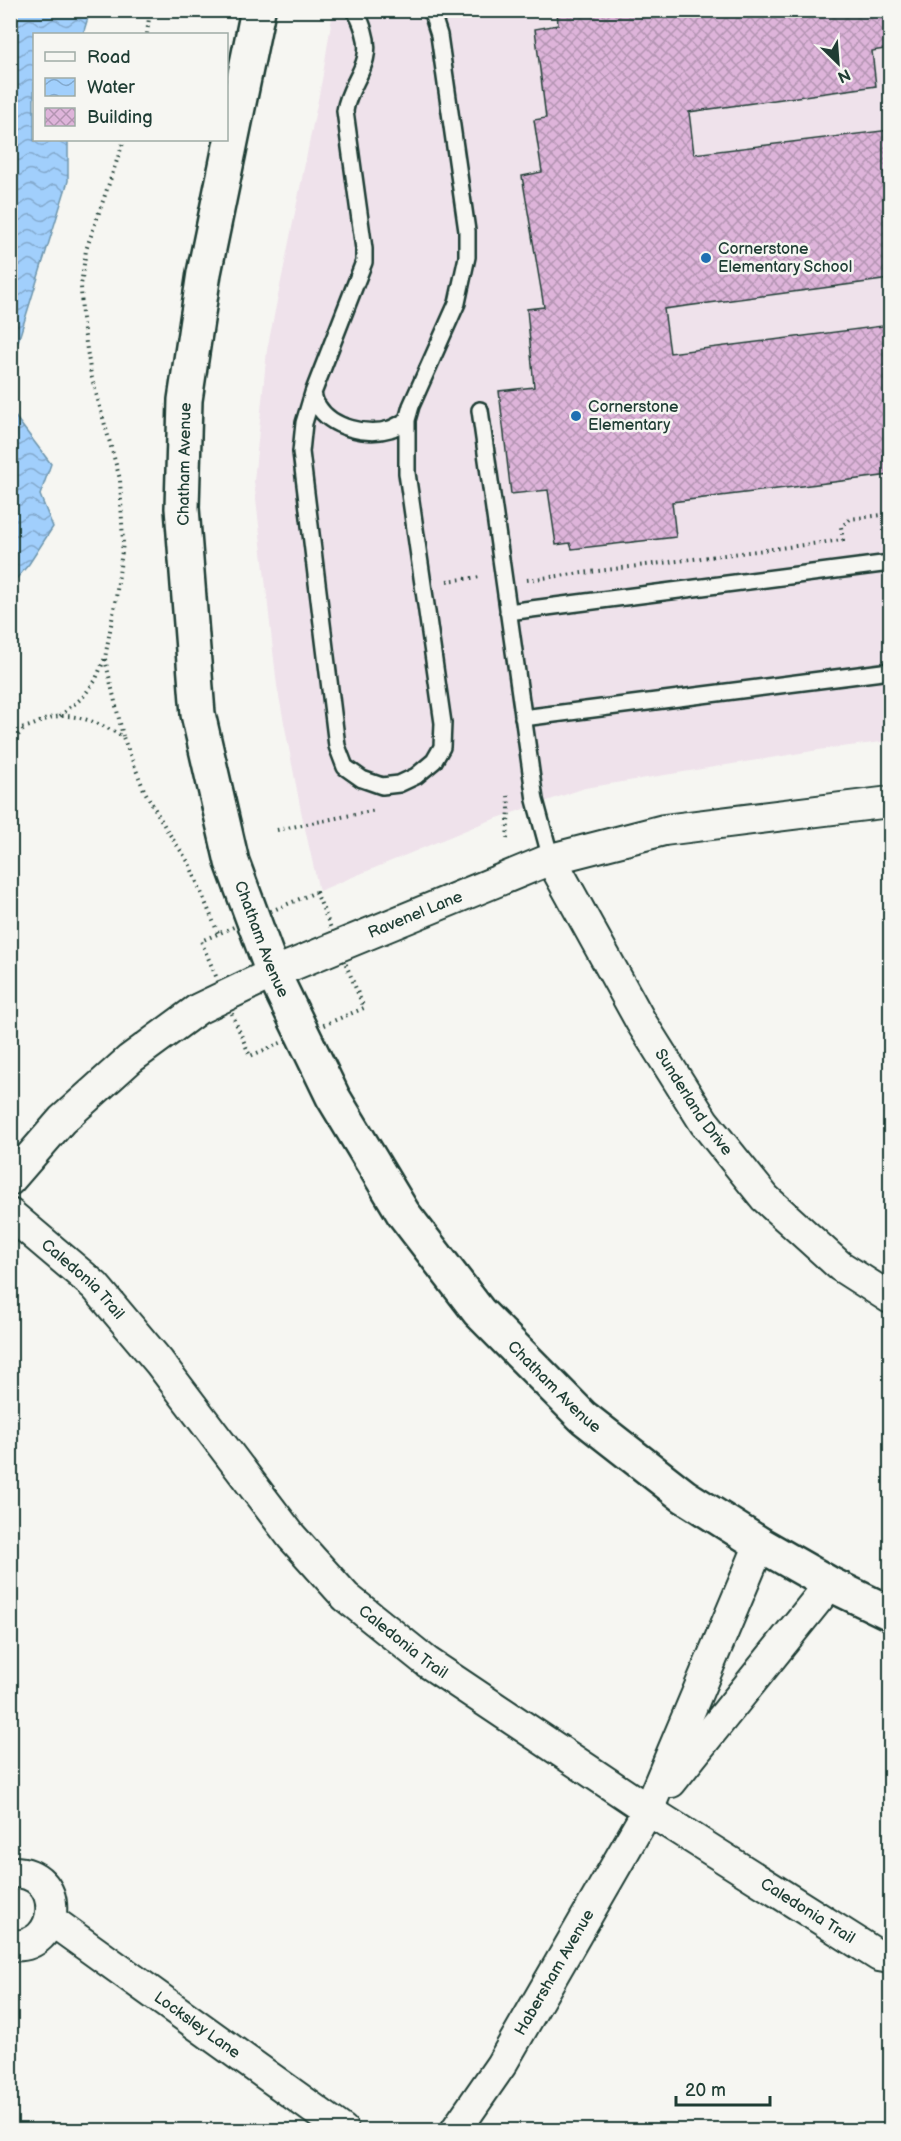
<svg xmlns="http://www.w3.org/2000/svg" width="901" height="2141" viewBox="0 0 901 2141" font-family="'Balsamiq Sans',sans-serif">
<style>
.built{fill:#efe2eb}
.water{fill:url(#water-waves);stroke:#6d95ac;stroke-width:1.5}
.building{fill:url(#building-cross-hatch);stroke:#1f3d34;stroke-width:1.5}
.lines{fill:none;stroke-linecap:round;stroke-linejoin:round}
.lane-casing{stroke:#1f3d34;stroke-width:20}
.street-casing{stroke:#1f3d34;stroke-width:34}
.secondary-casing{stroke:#1f3d34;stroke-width:38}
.path{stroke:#1f3d34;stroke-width:4;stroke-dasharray:1.5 4.5;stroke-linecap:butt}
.lane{stroke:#f6f6f2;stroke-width:15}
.street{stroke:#f6f6f2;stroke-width:30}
.secondary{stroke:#f6f6f2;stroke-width:33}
.poi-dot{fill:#1f6fb2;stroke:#f6f6f2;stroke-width:2}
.labels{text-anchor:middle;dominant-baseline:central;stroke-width:5;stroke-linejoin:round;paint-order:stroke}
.poi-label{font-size:16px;fill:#1f3d34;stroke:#f6f6f2;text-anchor:start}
.street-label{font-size:16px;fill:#1f3d34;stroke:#f6f6f2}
</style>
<defs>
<pattern id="water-waves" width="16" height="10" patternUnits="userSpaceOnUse" patternTransform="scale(1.5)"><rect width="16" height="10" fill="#a1cffc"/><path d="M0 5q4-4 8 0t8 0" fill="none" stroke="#83a9cd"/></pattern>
<pattern id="building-cross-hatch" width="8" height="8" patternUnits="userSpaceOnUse" patternTransform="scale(1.5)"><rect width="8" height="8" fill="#deb4da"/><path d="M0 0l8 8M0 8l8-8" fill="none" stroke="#b394b2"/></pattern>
</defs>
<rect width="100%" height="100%" fill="#f6f6f2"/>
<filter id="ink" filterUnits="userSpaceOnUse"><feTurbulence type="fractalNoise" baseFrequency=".0167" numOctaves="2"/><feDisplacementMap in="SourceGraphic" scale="12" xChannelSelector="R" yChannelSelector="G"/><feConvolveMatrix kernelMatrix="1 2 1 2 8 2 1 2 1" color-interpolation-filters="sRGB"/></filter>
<g filter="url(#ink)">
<path class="built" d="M333,11h557v730l-65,8 -240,39 -102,35 -164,68 -18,-80 -24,-125 -23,-205 13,-131 55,-270z"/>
<path class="water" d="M11,10l79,1 -7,23h-49v106h34v41l-57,183z
M11,411l40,53 -11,31 13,32 -24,37 -18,21z"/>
<path class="building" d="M557,10h333v38l-18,3 4,35 -187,26 5,42 196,-24v149l-226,30 6,44 220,-28v150l-218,27 4,35 -104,12 -2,-6 -14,2 -8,-55 -37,4 -12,-103 35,-4 -7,-78 17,-2 -22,-131 20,-4 -8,-52 12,-2 -11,-89 23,-4z"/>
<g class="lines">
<g class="lane-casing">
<path id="lane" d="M354,10c6,7 7,13 10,21 11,35 -15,50 -19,80l19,138v13l-51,131 -9,30 -3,29 36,294 8,21 17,12 20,7 17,-2 17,-8 18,-15 8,-14 1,-24 -36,-250v-53l4,-14 46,-103 10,-46v-26l-28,-196 -8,-25
M313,393c1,4 2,10 5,13 13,22 49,30 72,23 6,-2 12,-6 17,-9
M480,410l55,390 16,59
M508,612l382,-49
M523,718l367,-47"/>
</g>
<g class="street-casing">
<g id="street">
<path id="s1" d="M551,859l90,163 63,100 61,76 75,68 50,32"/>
<path id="s2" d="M10,1180l52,-60 68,-61 68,-50 75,-36 278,-114 113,-29 226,-28"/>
<path id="s3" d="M10,1214l85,72 64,76 132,174 55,61 81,65 221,148 231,146 11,2"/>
<path d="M671,1782l159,-198"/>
<path d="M10,1872c58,-3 52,80 0,73"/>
<path id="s4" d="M51,1920l292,210"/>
<path id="s5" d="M456,2130l45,-65 147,-255 112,-266"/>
</g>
</g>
<g class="secondary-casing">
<g id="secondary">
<path id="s6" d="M258,10l-54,263 -19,127 -3,108 16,206 34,148 41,111 60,124 70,116 76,99 104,105 101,79 76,48 70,40 60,29"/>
</g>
</g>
<path class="path" d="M147,34l3,-24
M527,580l316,-40 -2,-13 9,-8 40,-5
M447,581l33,-4
M105,659l18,77
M60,716l23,-19 12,-16 10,-23 11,-60 7,-55 -3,-64 -29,-104 -9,-57 -1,-33 5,-35 38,-110
M10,728c24,2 32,-11 50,-12 23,-1 45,10 63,21l21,53 24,42 21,31 29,70
M10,744l13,-14
M277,830l99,-20
M507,839l2,-30 -1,-13
M316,892l48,116 -114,48 -49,-115z"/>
<use href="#lane" class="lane"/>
<use href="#street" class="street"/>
<use href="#secondary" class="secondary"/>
</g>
</g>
<g class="poi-dot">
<circle cx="706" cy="258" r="6"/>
<circle cx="576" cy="416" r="6"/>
</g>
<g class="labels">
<g class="poi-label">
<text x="718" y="249">Cornerstone<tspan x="718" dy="18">Elementary School</tspan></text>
<text x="588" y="407">Cornerstone<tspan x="588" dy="18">Elementary</tspan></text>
</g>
<g class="street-label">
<text transform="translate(185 464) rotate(-89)">Chatham Avenue</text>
<text stroke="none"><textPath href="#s2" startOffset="492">Ravenel Lane</textPath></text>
<text stroke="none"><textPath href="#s6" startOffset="946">Chatham Avenue</textPath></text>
<text stroke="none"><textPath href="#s1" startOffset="282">Sunderland Drive</textPath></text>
<text stroke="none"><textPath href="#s3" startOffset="98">Caledonia Trail</textPath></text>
<text stroke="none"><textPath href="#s6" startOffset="1486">Chatham Avenue</textPath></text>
<text stroke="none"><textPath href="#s3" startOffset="584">Caledonia Trail</textPath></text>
<text stroke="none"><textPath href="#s3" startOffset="1070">Caledonia Trail</textPath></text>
<text stroke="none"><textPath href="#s5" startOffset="186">Habersham Avenue</textPath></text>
<text stroke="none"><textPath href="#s4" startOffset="180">Locksley Lane</textPath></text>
</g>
</g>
<rect width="901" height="2141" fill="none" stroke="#f6f6f2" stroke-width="36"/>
<rect x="18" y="18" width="865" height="2105" fill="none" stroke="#1f3d34" stroke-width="2" filter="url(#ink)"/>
<rect x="33" y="33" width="195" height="108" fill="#f6f6f2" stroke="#a0aca6" stroke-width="1.5"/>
<rect x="45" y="52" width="30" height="9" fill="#f6f6f2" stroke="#a0aca6" stroke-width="1.5"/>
<text x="87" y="63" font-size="18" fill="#1f3d34">Road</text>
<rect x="45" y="78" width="30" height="18" fill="url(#water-waves)" stroke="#a0aca6" stroke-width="1.5"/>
<text x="87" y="93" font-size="18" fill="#1f3d34">Water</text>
<rect x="45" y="108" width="30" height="18" fill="url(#building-cross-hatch)" stroke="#a0aca6" stroke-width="1.5"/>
<text x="87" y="123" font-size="18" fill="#1f3d34">Building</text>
<g transform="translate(838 63) rotate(155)" stroke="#f6f6f2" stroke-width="4.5" paint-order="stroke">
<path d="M0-4.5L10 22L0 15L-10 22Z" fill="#1f3d34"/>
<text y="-9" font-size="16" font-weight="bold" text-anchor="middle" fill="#1f3d34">N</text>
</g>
<path d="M676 2096v9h94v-9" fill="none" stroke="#1f3d34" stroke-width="3"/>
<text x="685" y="2096" font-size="18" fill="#1f3d34" stroke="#f6f6f2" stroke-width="4.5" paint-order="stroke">20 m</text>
</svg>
